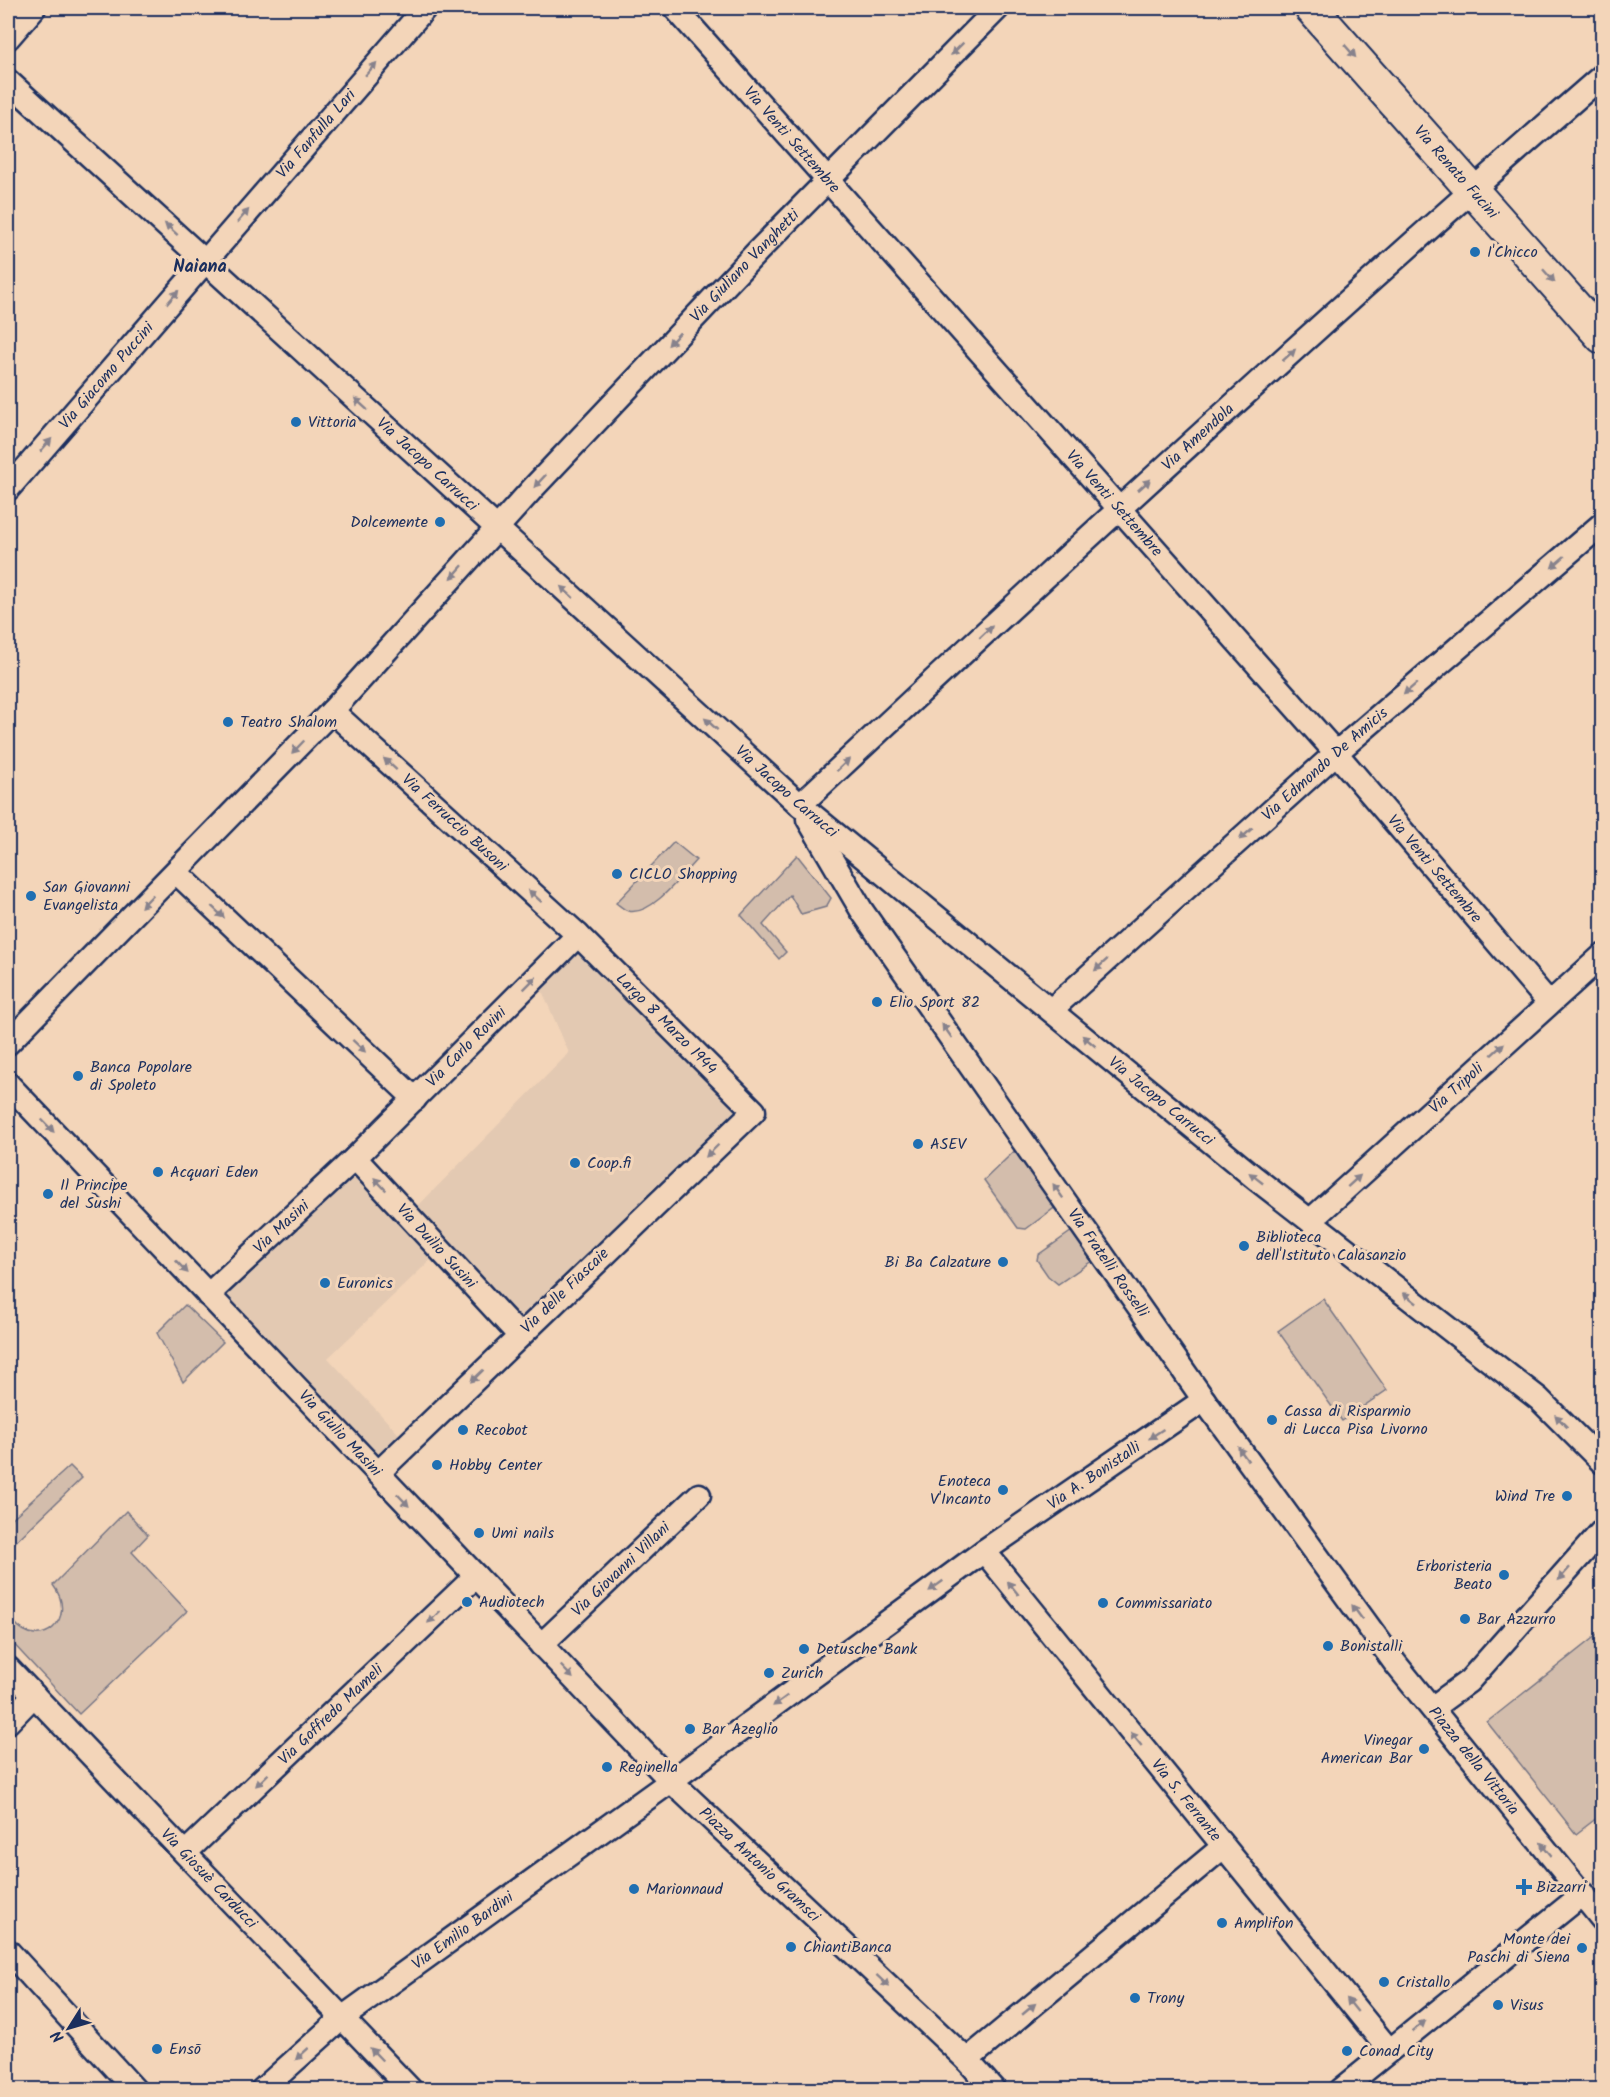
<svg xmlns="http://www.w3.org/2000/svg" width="1610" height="2097" viewBox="0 0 1610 2097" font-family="Kalam,sans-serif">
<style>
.built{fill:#e3c9b2}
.green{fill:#d3bdac;stroke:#777685;stroke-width:1.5}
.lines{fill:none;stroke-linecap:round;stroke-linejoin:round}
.street-casing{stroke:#1b2f5e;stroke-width:27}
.secondary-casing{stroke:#1b2f5e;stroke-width:36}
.street{stroke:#f3d5b9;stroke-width:22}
.secondary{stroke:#f3d5b9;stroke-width:32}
.oneway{fill:#87828c}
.poi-dot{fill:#1f6fb2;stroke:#f3d5b9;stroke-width:2}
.labels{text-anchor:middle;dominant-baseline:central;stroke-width:6;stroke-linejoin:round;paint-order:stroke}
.street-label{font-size:16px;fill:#1b2f5e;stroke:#f3d5b9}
.poi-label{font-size:16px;fill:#1b2f5e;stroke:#f3d5b9;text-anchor:start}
.neighbourhood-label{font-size:18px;font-weight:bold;fill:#1b2f5e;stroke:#f3d5b9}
</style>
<rect width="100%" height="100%" fill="#f3d5b9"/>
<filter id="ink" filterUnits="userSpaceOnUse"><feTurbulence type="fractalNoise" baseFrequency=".0167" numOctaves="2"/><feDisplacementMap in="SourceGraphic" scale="12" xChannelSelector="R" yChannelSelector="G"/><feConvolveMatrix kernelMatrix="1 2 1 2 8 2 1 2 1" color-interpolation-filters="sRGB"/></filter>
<g filter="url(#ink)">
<path class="built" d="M578,935l176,176 -235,224 -78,-85 -113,108 80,86 -30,29 -170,-178 147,-137 55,56 159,-161 -33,-76z"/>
<path class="green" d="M674,842l22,18c-14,15 -45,57 -68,51 -4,-1 -9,-6 -12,-8z
M797,855l34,43 -5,9 -25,7 -11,-19 -27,30 23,27 -7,7 -38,-44z
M1024,1142l41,58 -39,29 -8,-1 -34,-48z
M1082,1224l20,30 -44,30 -10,-8 -11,-16 1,-5z
M1323,1299l64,91 -45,31 -64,-90z
M185,1305l38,37 -40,40 -26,-49z
M70,1466l12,12 -74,71v-27z
M126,1511l22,24 -16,17 55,59 -108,103 -71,-76v-10l6,-6c26,31 65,-3 39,-37z
M1602,1631v183l-26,20 -89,-112z"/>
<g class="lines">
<g class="street-casing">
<g id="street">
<path id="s1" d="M675,8l661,745 213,250"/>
<path d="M8,38l26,-30"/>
<path id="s2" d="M8,81l792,724 455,373 284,221 63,63"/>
<path id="s3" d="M8,489l417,-481"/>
<path id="s4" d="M332,711l246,224 176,176 -376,362"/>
<path id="s5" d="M800,805c264,-247 530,-492 802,-729"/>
<path id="s6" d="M808,819l54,92 342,489 191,263 207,256"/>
<path d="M176,872l239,227"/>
<path id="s7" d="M1051,1010l285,-257 266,-229"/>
<path id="s8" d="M8,1043l324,-332 203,-225 223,-235 240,-243"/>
<path id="s9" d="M8,1084l663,697 -329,237 -80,72"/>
<path id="s10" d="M355,1158l164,177"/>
<path id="s11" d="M1311,1220l291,-264"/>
<path id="s12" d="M208,1295l147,-137 223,-223"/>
<path id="s13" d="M1204,1400l-220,151 -313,230 296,279 256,-213"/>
<path id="s14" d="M984,1551l405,499"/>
<path id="s15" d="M541,1645l158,-150"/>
<path id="s16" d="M8,1668l403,422"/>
<path d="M1432,1708l37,-27 133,-150"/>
<path d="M8,1722l26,-27"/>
<path id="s17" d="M185,1853l291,-277"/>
<path d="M8,1951l127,139"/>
<path d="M967,2060l27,30"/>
<path d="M1341,2090l242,-196"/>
</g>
</g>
<g class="secondary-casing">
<g id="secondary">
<path id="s18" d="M1311,8l291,329"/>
</g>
</g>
<use href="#street" class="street"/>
<use href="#secondary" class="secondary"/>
</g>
<defs><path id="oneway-solid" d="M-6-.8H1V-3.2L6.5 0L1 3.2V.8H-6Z" transform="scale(1.5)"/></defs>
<g class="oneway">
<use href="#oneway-solid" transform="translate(957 49) rotate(135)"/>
<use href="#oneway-solid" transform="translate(1350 51) rotate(49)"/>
<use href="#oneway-solid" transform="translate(371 69) rotate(-49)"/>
<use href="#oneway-solid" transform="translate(243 216) rotate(-49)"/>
<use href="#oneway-solid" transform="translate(171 229) rotate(-138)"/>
<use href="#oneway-solid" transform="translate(1549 276) rotate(48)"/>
<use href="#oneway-solid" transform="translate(173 297) rotate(-49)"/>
<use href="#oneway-solid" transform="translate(674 339) rotate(133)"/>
<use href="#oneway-solid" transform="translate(1289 355) rotate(-42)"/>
<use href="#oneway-solid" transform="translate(361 404) rotate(-138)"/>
<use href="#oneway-solid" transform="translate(46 445) rotate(-49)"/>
<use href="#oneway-solid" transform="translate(540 481) rotate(133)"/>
<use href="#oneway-solid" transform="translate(1144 485) rotate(-42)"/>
<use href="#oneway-solid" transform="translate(1558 562) rotate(139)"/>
<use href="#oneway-solid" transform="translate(457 572) rotate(132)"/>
<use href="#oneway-solid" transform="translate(567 592) rotate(-138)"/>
<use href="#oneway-solid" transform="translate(986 632) rotate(-43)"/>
<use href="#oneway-solid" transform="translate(1410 689) rotate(139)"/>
<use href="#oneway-solid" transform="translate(711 724) rotate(-138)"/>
<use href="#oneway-solid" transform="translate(298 747) rotate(134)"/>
<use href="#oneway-solid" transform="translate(390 764) rotate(-138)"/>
<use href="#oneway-solid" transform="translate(843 765) rotate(-43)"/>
<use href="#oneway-solid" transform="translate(1246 834) rotate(138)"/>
<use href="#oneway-solid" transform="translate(535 896) rotate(-138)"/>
<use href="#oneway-solid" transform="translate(147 901) rotate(134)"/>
<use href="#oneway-solid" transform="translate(218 912) rotate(43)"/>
<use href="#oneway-solid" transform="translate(1101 965) rotate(138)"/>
<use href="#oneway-solid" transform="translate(530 983) rotate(-45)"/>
<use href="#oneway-solid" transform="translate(947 1031) rotate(-125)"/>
<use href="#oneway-solid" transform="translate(1089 1041) rotate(-140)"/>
<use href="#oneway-solid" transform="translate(359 1046) rotate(43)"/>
<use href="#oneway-solid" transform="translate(1498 1049) rotate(-42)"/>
<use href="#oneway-solid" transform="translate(48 1126) rotate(46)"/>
<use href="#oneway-solid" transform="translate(712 1151) rotate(136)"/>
<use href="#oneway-solid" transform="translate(1256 1178) rotate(-142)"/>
<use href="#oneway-solid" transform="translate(1354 1181) rotate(-42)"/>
<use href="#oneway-solid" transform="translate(380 1184) rotate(-134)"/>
<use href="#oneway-solid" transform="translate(1058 1191) rotate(-125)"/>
<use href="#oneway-solid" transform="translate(182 1267) rotate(46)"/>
<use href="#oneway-solid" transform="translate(1410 1298) rotate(-142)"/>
<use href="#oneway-solid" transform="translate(477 1376) rotate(136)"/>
<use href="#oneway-solid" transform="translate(1561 1421) rotate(-135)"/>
<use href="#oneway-solid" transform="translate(1156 1434) rotate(146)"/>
<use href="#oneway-solid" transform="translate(1243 1454) rotate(-126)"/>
<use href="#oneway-solid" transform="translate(403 1500) rotate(46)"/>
<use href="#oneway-solid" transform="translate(1564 1574) rotate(132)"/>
<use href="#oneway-solid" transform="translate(936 1586) rotate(144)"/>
<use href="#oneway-solid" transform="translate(1013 1588) rotate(-129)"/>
<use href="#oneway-solid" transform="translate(1357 1612) rotate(-126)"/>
<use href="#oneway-solid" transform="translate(434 1617) rotate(136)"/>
<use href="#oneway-solid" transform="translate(567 1672) rotate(46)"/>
<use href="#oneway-solid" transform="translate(780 1701) rotate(144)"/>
<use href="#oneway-solid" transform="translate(1136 1739) rotate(-129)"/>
<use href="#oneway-solid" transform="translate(262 1780) rotate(136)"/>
<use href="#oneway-solid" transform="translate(1546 1849) rotate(-129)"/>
<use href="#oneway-solid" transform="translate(883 1981) rotate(43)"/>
<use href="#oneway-solid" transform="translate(1352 2005) rotate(-129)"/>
<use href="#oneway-solid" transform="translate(1029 2009) rotate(-40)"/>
<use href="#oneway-solid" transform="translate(1419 2026) rotate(-39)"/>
<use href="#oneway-solid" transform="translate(302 2054) rotate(138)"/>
<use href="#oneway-solid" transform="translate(376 2054) rotate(-134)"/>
</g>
</g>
<g class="poi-dot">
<circle cx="1475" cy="252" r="6"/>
<circle cx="296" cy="422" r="6"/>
<circle cx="440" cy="522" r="6"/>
<circle cx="228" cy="722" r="6"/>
<circle cx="617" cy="874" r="6"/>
<circle cx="31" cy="896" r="6"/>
<circle cx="877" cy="1002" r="6"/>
<circle cx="78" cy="1076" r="6"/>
<circle cx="918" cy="1144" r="6"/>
<circle cx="575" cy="1163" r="6"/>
<circle cx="158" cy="1172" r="6"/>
<circle cx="48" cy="1194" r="6"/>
<circle cx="1244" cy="1246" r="6"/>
<circle cx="1003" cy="1262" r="6"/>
<circle cx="325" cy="1283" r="6"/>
<circle cx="1272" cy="1420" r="6"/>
<circle cx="463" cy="1430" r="6"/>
<circle cx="437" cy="1465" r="6"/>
<circle cx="1003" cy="1490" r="6"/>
<circle cx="1567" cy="1496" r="6"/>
<circle cx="479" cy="1533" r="6"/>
<circle cx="1504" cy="1575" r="6"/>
<circle cx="467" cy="1602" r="6"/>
<circle cx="1103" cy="1603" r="6"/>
<circle cx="1465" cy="1619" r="6"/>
<circle cx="1328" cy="1646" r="6"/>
<circle cx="804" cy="1649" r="6"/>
<circle cx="769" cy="1673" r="6"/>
<circle cx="690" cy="1729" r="6"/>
<circle cx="1424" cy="1749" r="6"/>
<circle cx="607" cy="1767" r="6"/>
<path d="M1521 1878h6v6h6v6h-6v6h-6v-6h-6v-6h6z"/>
<circle cx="634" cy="1889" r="6"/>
<circle cx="1222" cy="1923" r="6"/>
<circle cx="791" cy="1947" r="6"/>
<circle cx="1582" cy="1948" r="6"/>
<circle cx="1384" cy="1982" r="6"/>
<circle cx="1135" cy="1998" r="6"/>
<circle cx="1498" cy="2005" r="6"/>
<circle cx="157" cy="2049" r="6"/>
<circle cx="1347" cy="2051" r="6"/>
</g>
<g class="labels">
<g class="street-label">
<text stroke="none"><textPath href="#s3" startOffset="470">Via Fanfulla Lari</textPath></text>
<text stroke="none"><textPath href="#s1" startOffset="176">Via Venti Settembre</textPath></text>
<text stroke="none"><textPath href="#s18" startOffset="219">Via Renato Fucini</textPath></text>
<text stroke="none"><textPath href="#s8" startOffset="1071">Via Giuliano Vanghetti</textPath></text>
<text stroke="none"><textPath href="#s3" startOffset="150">Via Giacomo Puccini</textPath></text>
<text stroke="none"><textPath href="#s5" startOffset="542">Via Amendola</textPath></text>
<text stroke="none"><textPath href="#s2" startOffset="568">Via Jacopo Carrucci</textPath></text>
<text stroke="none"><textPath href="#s1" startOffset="662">Via Venti Settembre</textPath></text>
<text stroke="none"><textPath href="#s7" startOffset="368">Via Edmondo De Amicis</textPath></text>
<text stroke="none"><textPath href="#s2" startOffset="1054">Via Jacopo Carrucci</textPath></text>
<text stroke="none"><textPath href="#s4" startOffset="166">Via Ferruccio Busoni</textPath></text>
<text stroke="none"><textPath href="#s1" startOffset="1148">Via Venti Settembre</textPath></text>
<text stroke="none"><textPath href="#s4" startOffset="458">Largo 8 Marzo 1944</textPath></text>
<text stroke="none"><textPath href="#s12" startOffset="358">Via Carlo Rovini</textPath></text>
<text stroke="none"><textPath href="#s11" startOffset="196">Via Tripoli</textPath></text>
<text stroke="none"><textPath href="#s2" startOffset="1540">Via Jacopo Carrucci</textPath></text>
<text stroke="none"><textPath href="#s12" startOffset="100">Via Masini</textPath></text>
<text stroke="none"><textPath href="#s10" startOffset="120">Via Duilio Susini</textPath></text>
<text stroke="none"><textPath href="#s6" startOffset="536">Via Fratelli Rosselli</textPath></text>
<text transform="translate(565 1291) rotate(-44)">Via delle Fiascaie</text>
<text stroke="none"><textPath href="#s9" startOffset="482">Via Giulio Masini</textPath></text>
<text transform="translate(1094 1476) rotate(-34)">Via A. Bonistalli</text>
<text stroke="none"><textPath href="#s15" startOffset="110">Via Giovanni Villani</textPath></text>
<text stroke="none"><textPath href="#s17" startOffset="201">Via Goffredo Mameli</textPath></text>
<text stroke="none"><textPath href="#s6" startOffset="1154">Piazza della Vittoria</textPath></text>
<text stroke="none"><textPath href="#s14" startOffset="321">Via S. Ferrante</textPath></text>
<text stroke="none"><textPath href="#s13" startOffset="777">Piazza Antonio Gramsci</textPath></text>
<text stroke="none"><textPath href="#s16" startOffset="291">Via Giosuè Carducci</textPath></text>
<text transform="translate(463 1931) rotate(-36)">Via Emilio Bardini</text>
</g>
<g class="poi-label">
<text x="1487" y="252">I'Chicco</text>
<text x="308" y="422">Vittoria</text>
<text x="428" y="522" text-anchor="end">Dolcemente</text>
<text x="240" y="722">Teatro Shalom</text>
<text x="629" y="874">CICLO Shopping</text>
<text x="43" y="887">San Giovanni<tspan x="43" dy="18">Evangelista</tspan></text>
<text x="889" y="1002">Elio Sport 82</text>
<text x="90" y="1067">Banca Popolare<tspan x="90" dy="18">di Spoleto</tspan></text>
<text x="930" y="1144">ASEV</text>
<text x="587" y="1163">Coop.fi</text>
<text x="170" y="1172">Acquari Eden</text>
<text x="60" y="1185">Il Principe<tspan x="60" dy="18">del Sushi</tspan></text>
<text x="1256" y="1237">Biblioteca<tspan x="1256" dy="18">dell'Istituto Calasanzio</tspan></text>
<text x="991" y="1262" text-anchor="end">Bi Ba Calzature</text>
<text x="337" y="1283">Euronics</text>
<text x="1284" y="1411">Cassa di Risparmio<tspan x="1284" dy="18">di Lucca Pisa Livorno</tspan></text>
<text x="475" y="1430">Recobot</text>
<text x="449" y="1465">Hobby Center</text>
<text x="991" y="1481" text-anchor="end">Enoteca<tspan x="991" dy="18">V'Incanto</tspan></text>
<text x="1555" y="1496" text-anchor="end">Wind Tre</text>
<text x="491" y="1533">Umi nails</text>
<text x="1492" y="1566" text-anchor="end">Erboristeria<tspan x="1492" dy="18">Beato</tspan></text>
<text x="479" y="1602">Audiotech</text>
<text x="1115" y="1603">Commissariato</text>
<text x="1477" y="1619">Bar Azzurro</text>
<text x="1340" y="1646">Bonistalli</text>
<text x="816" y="1649">Detusche Bank</text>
<text x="781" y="1673">Zurich</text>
<text x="702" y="1729">Bar Azeglio</text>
<text x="1412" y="1740" text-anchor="end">Vinegar<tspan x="1412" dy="18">American Bar</tspan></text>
<text x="619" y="1767">Reginella</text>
<text x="1536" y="1887">Bizzarri</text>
<text x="646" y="1889">Marionnaud</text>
<text x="1234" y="1923">Amplifon</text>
<text x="1570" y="1939" text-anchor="end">Monte dei<tspan x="1570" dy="18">Paschi di Siena</tspan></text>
<text x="803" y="1947">ChiantiBanca</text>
<text x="1396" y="1982">Cristallo</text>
<text x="1147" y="1998">Trony</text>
<text x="1510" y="2005">Visus</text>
<text x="169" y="2049">Ensō</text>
<text x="1359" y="2051">Conad City</text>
</g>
<g class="neighbourhood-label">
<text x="200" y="267">Naiana</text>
</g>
</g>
<rect width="1610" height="2097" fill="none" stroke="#f3d5b9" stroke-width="30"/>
<rect x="15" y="15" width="1580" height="2067" fill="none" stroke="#1b2f5e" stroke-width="2" filter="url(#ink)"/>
<g transform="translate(69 2028) rotate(233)" stroke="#f3d5b9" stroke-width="4.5" paint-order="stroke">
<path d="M0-4.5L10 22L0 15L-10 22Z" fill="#1b2f5e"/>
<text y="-9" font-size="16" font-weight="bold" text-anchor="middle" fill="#1b2f5e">N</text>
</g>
</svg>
